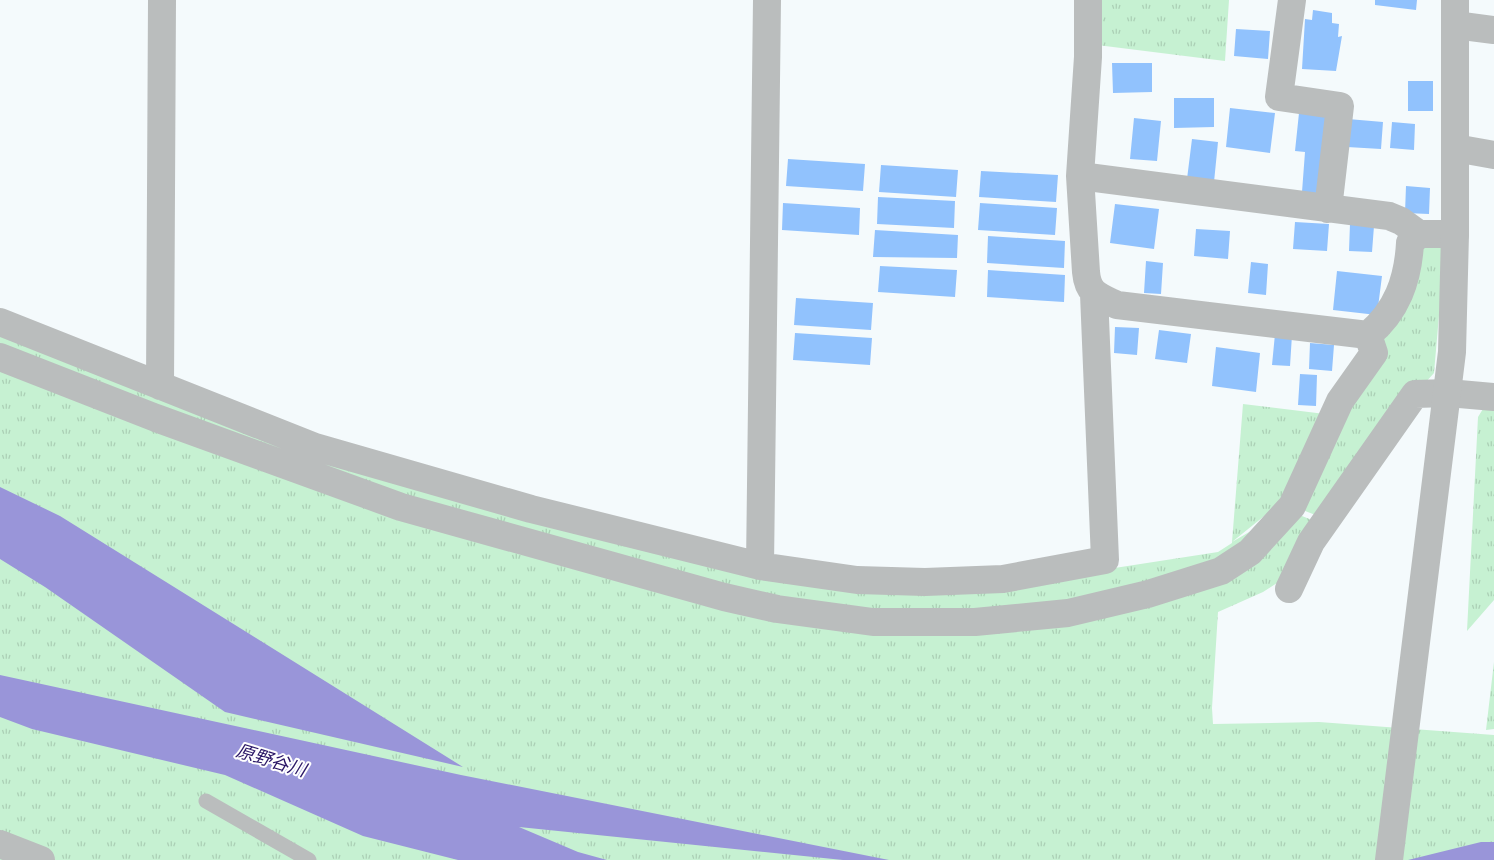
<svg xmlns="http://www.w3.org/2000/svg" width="1494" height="860" viewBox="0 0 1494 860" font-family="'Sofia Sans Condensed','Noto Sans JP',sans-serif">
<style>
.grass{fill:url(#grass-tufts)}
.water{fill:#9995d9}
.building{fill:#91c2fd}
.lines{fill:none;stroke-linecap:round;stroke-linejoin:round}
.service{stroke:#babdbd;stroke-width:15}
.minor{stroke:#babdbd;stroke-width:28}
.tertiary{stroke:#babdbd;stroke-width:28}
.labels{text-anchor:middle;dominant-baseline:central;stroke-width:4;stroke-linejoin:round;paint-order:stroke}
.water-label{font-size:18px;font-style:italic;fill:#2a1666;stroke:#fff}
</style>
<defs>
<pattern id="grass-tufts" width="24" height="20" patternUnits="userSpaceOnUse" patternTransform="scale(1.25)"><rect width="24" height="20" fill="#c6f1d2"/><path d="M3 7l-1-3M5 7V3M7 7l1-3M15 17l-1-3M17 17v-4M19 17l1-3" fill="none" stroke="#abcfb5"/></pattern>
</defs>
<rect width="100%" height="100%" fill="#f4fafc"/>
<path class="grass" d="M1098,0h131l-4,61 -128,-16z
M1414,238l31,8 -11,127 -19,21 -89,125 -34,-13z
M0,326l608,213 384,48 226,-35 14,-9v-1l11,-138 82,10 -46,90 -47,38 55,-32 25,10 -21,54 -28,18 -45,20 -6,96 1,16 106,-2 175,13v125h-1494z
M1494,391v209l-27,31 11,-214z
M1494,662v67l-8,1z"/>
<path class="water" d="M0,487l60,29 403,251 -238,-55 -180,-125 -45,-28z
M0,675l461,100 428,85h-46l-324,-33 59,25 29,8h-149l-95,-24 -138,-61 -193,-46 -32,-12z
M1481,842h13v18h-86z"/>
<path class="building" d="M1375,0h42l-1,10 -41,-5z
M1313,10l19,3v10l7,1 -1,13 4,-1 -6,35 -34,-2 3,-50 7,1z
M1236,29l34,2 -2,28 -34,-3z
M1112,63h40v29l-39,1z
M1408,81h25v30h-25z
M1174,98h40v29l-40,1z
M1230,108l45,5 -5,40 -44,-6z
M1299,113l31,3 -6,78 -22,-2 3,-40 -10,-1z
M1134,118l27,3 -4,40 -27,-2z
M1348,119l35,3 -2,27 -34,-2z
M1392,122l23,2 -1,26 -24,-2z
M1192,139l26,3 -4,40 -27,-3z
M788,159l77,5 -2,27 -77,-5z
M881,165l77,5 -2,27 -77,-5z
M981,171l77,4 -2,27 -77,-5z
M1406,186l24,2 -1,26 -24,-1z
M878,197l77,4 -1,27 -77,-4z
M783,203l77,5 -1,27 -77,-5z
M980,203l77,5 -2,27 -77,-5z
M1115,204l44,5 -5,40 -44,-6z
M1295,222l34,2 -2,27 -34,-2z
M1350,224l24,2 -2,26 -23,-1z
M1196,229l34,2 -2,28 -34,-3z
M875,230l83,5 -1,23 -84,-1z
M988,236l77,5 -1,27 -77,-5z
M1146,261l17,2 -2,31 -17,-1z
M1251,262l17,2 -2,31 -18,-2z
M880,266l77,4 -2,27 -77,-5z
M988,270l77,5 -1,27 -77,-5z
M1337,271l45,5 -5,39 -44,-5z
M796,298l77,5 -2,27 -77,-5z
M1115,327l24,1 -2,27 -23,-2z
M1159,330l32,4 -4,29 -32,-4z
M795,333l77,5 -2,27 -77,-5z
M1275,334l17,1 -2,31 -18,-1z
M1310,343l24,2 -2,26 -23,-2z
M1216,347l44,6 -4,39 -44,-6z
M1300,374l17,1 -1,31 -18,-1z"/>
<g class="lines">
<path class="service" d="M206,801l103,59"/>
<path class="minor" d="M1088,0v57l-8,119 6,96c2,22 12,24 31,33l251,30c29,-24 40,-55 42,-92l9,-9h36
M1292,0l-13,97 61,9 -12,103
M1455,25l39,5
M1455,148l39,7
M1080,176l309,40 12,5 18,13
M0,322l315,125 216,62 229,57 97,14 68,2 78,-3 102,-19 -11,-266
M0,357l156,61 245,89 323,90 53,12 96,13h102l93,-9 80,-19 73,-23 29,-19 42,-46 48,-105 34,-48 -6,-18
M160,386l2,-386
M760,566l7,-566
M1289,589l22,-47 104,-148 33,-1 46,4
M0,844l41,16"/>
<path class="tertiary" d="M1389,860l63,-508 3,-118v-234"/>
</g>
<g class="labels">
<g class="water-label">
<text transform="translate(271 761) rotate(17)">原野谷川</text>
</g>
</g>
</svg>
